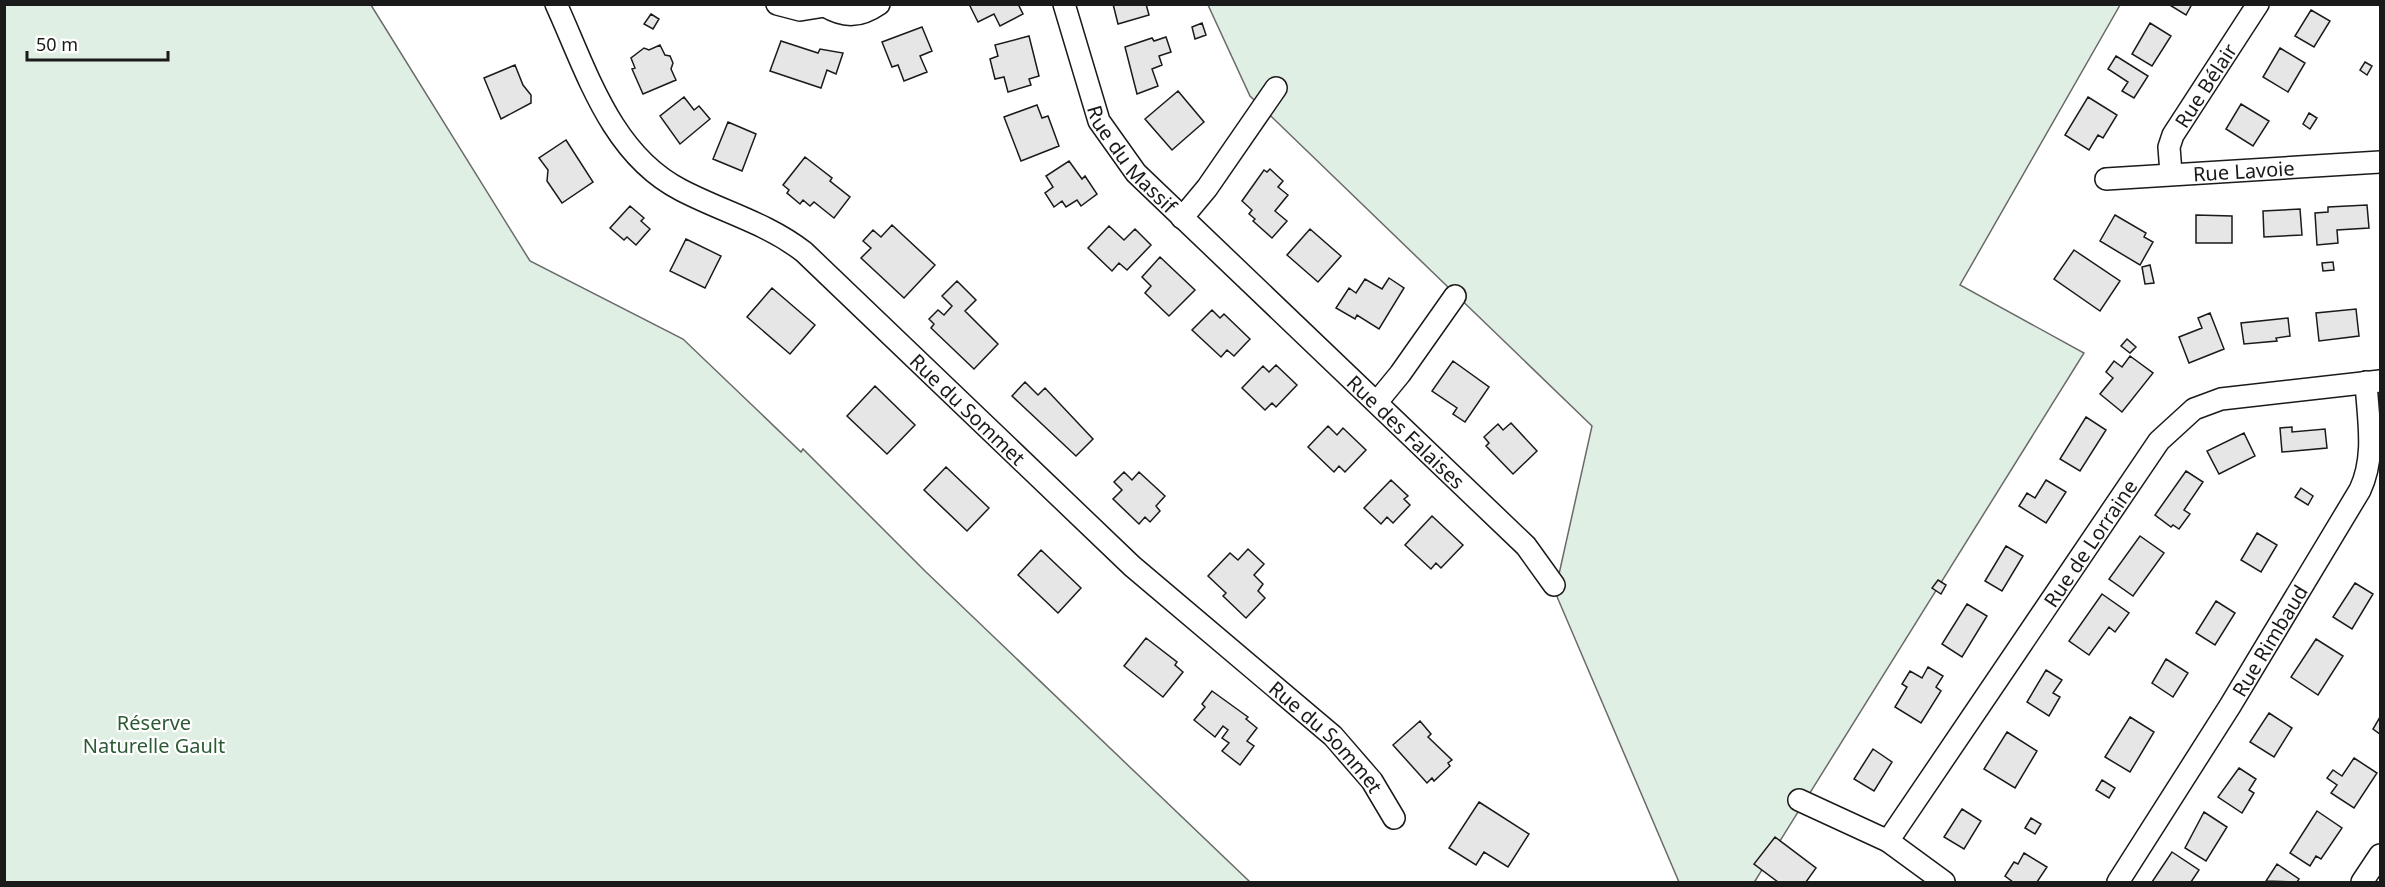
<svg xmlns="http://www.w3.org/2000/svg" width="2385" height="887" viewBox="0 0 2385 887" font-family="'Noto Sans',sans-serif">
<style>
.green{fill:#e0efe3;stroke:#6a6a6a;stroke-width:1.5}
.building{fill:#e6e6e6;stroke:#1a1a1a;stroke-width:1.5}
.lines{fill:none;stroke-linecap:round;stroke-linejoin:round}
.minor-casing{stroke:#1a1a1a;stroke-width:24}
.minor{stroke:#fff;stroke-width:21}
.labels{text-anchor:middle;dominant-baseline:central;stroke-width:4.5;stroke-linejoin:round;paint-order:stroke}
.street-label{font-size:20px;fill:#1a1a1a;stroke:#fff}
.park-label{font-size:20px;fill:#2b5a34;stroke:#fff}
</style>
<rect width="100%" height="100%" fill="#fff"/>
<path class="green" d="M5,4l366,1 159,256 153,78 118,113 2,-3 123,123 324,310h-1245z
M1208,5h912l-160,280 124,68 -329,528 2,1h-78l-124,-290 37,-166 -342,-330z"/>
<path class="building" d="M969,4h49l5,10 -23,12 -6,-12 -16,8z
M1113,4h33l3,11 -31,9z
M2168,4h24l-6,11z
M2311,10l19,11 -16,26 -19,-11z
M651,14l8,5 -6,10 -9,-5z
M1202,23l4,12 -11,4 -3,-12z
M2150,23l21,13 -19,30 -20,-12z
M922,27l10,24 -12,5 7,16 -23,9 -6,-16 -6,2 -10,-25z
M1029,36l10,40 -10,3 2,6 -23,7 -4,-15 -9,2 -5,-20 8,-3 -3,-11z
M1166,37l5,15 -12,4 3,9 -10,4 6,17 -21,8 -12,-47 27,-9 2,3z
M781,41l37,12 2,-4 23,4 -7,21 -9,-4 -6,18 -51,-17z
M660,45l5,10 5,1 3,7 -2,6 5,11 -33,14 -11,-25 3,-1 -4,-10 13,-10 5,2z
M2280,48l25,15 -17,29 -25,-15z
M2116,56l32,20 -14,22 -12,-7 6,-9 -20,-13z
M2365,62l7,4 -5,9 -7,-5z
M515,65l8,20 8,10v8l-30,16 -17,-41z
M1178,91l26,31 -32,28 -27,-31z
M684,97l10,13 5,-4 11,13 -30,25 -20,-28z
M2088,97l29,18 -14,23 -5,-3 -9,15 -24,-15z
M2241,104l28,17 -16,25 -27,-17z
M1037,105l5,13 6,-2 11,30 -38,15 -17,-44z
M2309,113l8,5 -7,11 -7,-5z
M728,122l28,12 -14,37 -29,-12z
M566,140l27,42 -31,21 -15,-22 1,-11 -9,-12z
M805,157l27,21 -2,3 20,16 -16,21 -20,-16 -4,4 -7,-6 -3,4 -13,-11 2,-3 -6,-5z
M1069,161l13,18 3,-3 12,18 -16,12 -4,-6 -11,7 -4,-6 -8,6 -9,-14 8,-6 -7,-11z
M1270,169l13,12 -5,6 10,8 -13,16 12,10 -15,17 -19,-17 2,-2 -6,-5 3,-4 -10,-9 22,-31 3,2z
M2367,205l2,23 -32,2 1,13 -21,2 -2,-32 13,-1v-5z
M630,206l14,12 -3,3 9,8 -14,16 -9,-8 -3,3 -14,-12z
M2300,209l2,26 -38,2 -1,-26z
M2115,215l31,18 -2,4 9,5 -13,23 -40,-24z
M2196,215l36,1v27h-36z
M892,225l43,40 -31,33 -43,-40 10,-10 -8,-7 10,-11 8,7z
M1109,226l15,14 11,-11 16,16 -24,25 -8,-7 -7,8 -24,-23z
M1310,229l31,27 -23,26 -31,-27z
M686,239l35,17 -16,32 -35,-17z
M2074,250l46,31 -20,30 -46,-32z
M1160,257l35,33 -26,26 -24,-23 6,-7 -9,-9z
M2333,262l1,8 -11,1 -1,-8z
M2150,265l4,18 -9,1 -3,-17z
M1389,278l15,10 -25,41 -22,-14 -2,4 -19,-11 13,-20 7,5 9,-14 17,10z
M957,281l19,19 -11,11 33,33 -24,25 -43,-41 3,-4 -5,-5 9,-9 6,5 8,-9 -10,-10z
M772,288l43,37 -25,29 -43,-37z
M2356,309l3,27 -40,5 -3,-28z
M1212,310l8,8 4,-4 26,25 -16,17 -7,-6 -6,7 -29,-27z
M2210,313l14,36 -35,14 -10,-26 23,-9 -4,-10z
M2288,318l2,18 -14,2 1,3 -33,3 -3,-21z
M2127,339l9,8 -6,6 -9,-7z
M2130,356l23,17 -31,39 -22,-18 13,-16 -7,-6 8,-11 8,6z
M1453,361l36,26 -24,35 -12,-8 4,-6 -25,-17z
M1276,365l21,20 -21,22 -4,-4 -7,7 -23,-22 21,-22 6,6z
M1025,382l13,13 7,-7 48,51 -17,17 -64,-60z
M875,386l40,39 -28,29 -40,-38z
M2086,417l20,13 -26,41 -20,-12z
M1511,423l26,28 -24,23 -27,-28 3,-3 -5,-6 14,-13 5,6z
M1328,426l9,9 6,-7 23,22 -21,22 -6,-6 -5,6 -26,-25z
M2292,427v5l33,-3 2,19 -45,4 -2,-24z
M2244,433l11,23 -36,18 -12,-23z
M946,467l43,41 -22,23 -43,-41z
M2186,471l17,11 -19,28 6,4 -11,15 -6,-4 -2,2 -16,-12z
M1124,472l8,8 7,-8 26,24 -9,10 4,5 -10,11 -5,-5 -6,7 -26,-25 9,-9 -8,-8z
M1391,480l17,16 -4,3 6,6 -17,18 -6,-6 -6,7 -17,-16z
M2046,480l20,12 -20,31 -27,-17 8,-13 8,5z
M2301,488l12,8 -5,9 -13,-8z
M1432,516l31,29 -22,23 -5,-5 -5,6 -26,-24z
M2257,533l20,12 -16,27 -20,-12z
M2140,536l24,17 -31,43 -24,-17z
M2006,546l17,10 -21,35 -17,-10z
M1248,549l16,15 -10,11 9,9 -5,7 7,7 -19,20 -23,-22 3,-3 -18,-17 22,-23 8,7z
M1041,550l40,38 -23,25 -40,-38z
M1938,580l8,5 -5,9 -9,-6z
M2355,583l18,11 -21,35 -19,-12z
M2102,594l27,19 -14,19 -6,-5 -20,28 -20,-14z
M2216,601l19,12 -20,32 -19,-12z
M1967,604l20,12 -25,41 -20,-13z
M1146,638l31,24 -2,3 8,7 -20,25 -39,-31z
M2316,639l27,17 -25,39 -27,-18z
M2166,659l22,14 -15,24 -21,-14z
M1928,667l15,9 -7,11 5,4 -20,32 -26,-16 12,-20 -5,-3 8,-13 12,7z
M2046,670l16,10 -9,13 7,4 -11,19 -22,-14z
M1212,691l36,26 -2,2 11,9 -10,13 7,5 -14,19 -18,-14 7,-8 -7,-5 6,-8 -5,-4 -8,11 -21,-17 11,-13 -3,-3z
M2269,713l23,15 -18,29 -24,-15z
M2130,717l24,15 -24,40 -25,-15z
M2380,717v17l-7,-5z
M1420,721l11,13 -3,3 24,23 -4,3 2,3 -16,15 -2,-3 -5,5 -34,-38z
M2007,732l30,19 -22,37 -31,-19z
M1873,749l19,13 -18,29 -20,-12z
M2354,758l23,15 -23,35 -23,-15 6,-8 -10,-7 6,-8 9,6z
M2239,768l17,11 -7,11 5,3 -12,20 -24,-16z
M2102,780l13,8 -6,10 -13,-8z
M1479,802l50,32 -21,33 -24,-15 -8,13 -27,-17z
M1962,809l19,12 -17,28 -20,-12z
M2317,811l25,17 -21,31 -5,-3 -6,10 -20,-13z
M2204,812l23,15 -21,34 -21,-13z
M2031,818l10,6 -6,10 -10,-6z
M1775,837l41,31 -10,14h-28l-24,-18z
M2172,852l27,18 -8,12h-39z
M2024,853l23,14 -10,15h-24l-8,-6 9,-14 4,2z
M2277,864l22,15 -2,3 -31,-1z"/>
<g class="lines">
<g class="minor-casing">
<g id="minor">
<path id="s1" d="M556,4c31,68 55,150 125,186 42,22 86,33 123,62l328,314 201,170 39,45 22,37"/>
<path d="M777,4l23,6 25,-4 -2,-2"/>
<path id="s2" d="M1064,4l35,117 37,52 390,373 28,39"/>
<path d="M825,6c20,12 35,11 54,-2"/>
<path id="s3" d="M2171,173l-2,-26 4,-12 85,-131"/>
<path id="s4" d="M2106,179l274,-17"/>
<path d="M1182,218l25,-30 69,-100"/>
<path d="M1377,402l23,-28 55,-78"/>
<path d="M1799,800l89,41 56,41"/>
<path id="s5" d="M1888,841l271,-400 35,-32 27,-10 159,-18"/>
<path id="s6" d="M2118,882l112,-176 130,-216c16,-34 8,-71 6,-108"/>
<path d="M2362,882l18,-27"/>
</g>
</g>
<use href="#minor" class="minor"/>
</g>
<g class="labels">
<g class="street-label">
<text stroke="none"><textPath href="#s3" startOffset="98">Rue Bélair</textPath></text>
<text stroke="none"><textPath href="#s2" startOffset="172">Rue du Massif</textPath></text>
<text stroke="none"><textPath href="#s4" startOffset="138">Rue Lavoie</textPath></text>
<text stroke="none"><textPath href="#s1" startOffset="594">Rue du Sommet</textPath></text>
<text stroke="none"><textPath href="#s2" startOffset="560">Rue des Falaises</textPath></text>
<text stroke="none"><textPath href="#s5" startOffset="360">Rue de Lorraine</textPath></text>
<text stroke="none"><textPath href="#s6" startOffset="285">Rue Rimbaud</textPath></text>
<text stroke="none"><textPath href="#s1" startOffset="1080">Rue du Sommet</textPath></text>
</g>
<g class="park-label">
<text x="154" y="722">Réserve<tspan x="154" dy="23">Naturelle Gault</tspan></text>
</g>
</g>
<rect width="2385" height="887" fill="none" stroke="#1a1a1a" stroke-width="12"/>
<path d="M27 51v9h141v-9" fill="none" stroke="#1a1a1a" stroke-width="3"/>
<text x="36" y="51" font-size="18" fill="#1a1a1a" stroke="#ffffff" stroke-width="4.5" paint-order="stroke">50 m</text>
</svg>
